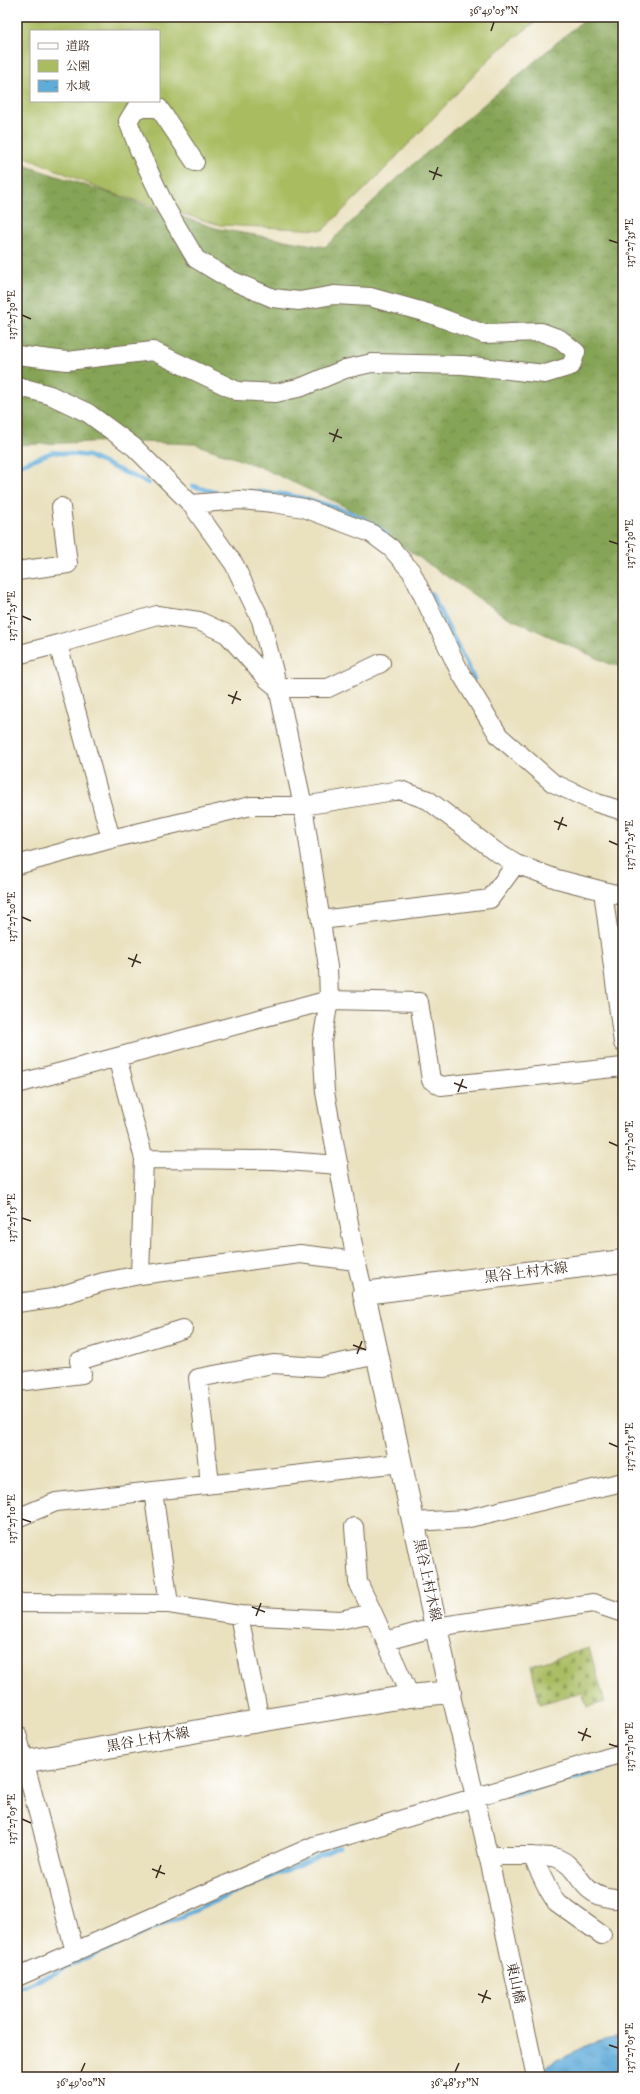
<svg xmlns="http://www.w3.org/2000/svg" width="640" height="2094" viewBox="0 0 640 2094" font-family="'IM FELL DW Pica','Noto Serif JP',serif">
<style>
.green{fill:#a9bc60;stroke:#72733f;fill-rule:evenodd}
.forest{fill:url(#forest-crowns);stroke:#60673a}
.cemetery{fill:url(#cemetery-stones);stroke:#72733f}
.water{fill:url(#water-ripples);stroke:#4e6b7c}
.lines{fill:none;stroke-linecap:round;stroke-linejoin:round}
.stream{stroke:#60acd9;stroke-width:4.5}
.minor-casing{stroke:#786a56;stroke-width:20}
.major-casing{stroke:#786a56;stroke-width:24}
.minor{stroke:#fff;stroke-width:18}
.major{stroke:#fff;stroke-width:22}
.ticks{fill:none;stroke:#3b2a1e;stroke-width:1.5}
.labels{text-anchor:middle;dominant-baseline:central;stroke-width:4;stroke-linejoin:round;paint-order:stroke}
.street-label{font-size:14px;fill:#3b2a1e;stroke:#fff}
.neatline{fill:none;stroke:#3b2a1e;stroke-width:1.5}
.ticks-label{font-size:10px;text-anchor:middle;fill:#3b2a1e}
</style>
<defs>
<pattern id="forest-crowns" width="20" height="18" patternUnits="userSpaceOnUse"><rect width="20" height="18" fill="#86a456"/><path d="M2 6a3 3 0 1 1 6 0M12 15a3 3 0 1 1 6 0" fill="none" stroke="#6f8647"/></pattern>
<pattern id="cemetery-stones" width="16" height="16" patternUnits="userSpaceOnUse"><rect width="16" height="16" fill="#a9bc60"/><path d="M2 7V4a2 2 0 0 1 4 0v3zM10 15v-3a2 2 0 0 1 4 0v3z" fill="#8b994f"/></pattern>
<pattern id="water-ripples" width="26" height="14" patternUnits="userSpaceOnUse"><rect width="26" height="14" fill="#60acd9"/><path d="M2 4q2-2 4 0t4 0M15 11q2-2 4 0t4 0" fill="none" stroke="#508caf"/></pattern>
</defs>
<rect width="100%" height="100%" fill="#fff"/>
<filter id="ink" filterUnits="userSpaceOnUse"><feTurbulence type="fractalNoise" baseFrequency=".025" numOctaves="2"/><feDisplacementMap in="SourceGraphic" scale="8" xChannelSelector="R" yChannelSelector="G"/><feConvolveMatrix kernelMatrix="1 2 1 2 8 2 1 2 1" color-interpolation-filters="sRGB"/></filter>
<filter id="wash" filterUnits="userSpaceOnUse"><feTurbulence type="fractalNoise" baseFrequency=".012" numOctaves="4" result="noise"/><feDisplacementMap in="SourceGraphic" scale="16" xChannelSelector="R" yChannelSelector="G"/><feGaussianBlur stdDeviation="0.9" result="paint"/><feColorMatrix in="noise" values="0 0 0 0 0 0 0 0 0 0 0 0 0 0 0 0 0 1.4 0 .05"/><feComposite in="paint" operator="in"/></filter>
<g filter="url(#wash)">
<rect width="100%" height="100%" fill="#eae1bf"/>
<path class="green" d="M17,17h525l-46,35 -116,122 -57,56 -103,-5 -112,-33 -91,-39zM31,31h128v70h-128z"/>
<path class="forest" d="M587,17h36v650l-13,-3 -107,-49 -159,-109 -84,-39 -65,-23 -82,-3 -96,4v-282l202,66 106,18 79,-75z"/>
<path class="cemetery" d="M589,1648l16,54 -18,5 -5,-15 -42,12 -9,-38z"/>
<path class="water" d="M623,2037v40h-94c30,-18 59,-37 94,-40z"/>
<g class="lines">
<path class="stream" d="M17,466l36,-14 35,4 60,27
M193,486l29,8
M247,492c36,-2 114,17 140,43
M431,593l43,86
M513,1795l110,-31
M17,1989l322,-142"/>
</g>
</g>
<g filter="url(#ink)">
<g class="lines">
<g class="minor-casing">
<path id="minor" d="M17,355l50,6 86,-10 84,40 39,2 26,-6 43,-18 27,-6 91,2 82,9 26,-8 5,-14 -16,-13 -19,-7 -57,2 -53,-20 -61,-17 -36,-2 -35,6 -26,-3 -42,-18 -35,-21 -30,-51 -27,-58 -11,-29 8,-13h23l36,54
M17,386l33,9 38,18 46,34 57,57 43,60 27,56 17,68 25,118 25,161 1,33 -7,42 3,50 31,169 8,32
M191,504l49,-4 33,3 31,5 67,25 20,15 20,23 49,101 39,64 54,47 44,20 26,8
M17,571l51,-7 -7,-57
M17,655l41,-11
M111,839l-53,-195 99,-29 42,6 28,13 40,45 11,9h50l53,-25
M17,865l94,-26 140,-33h52l97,-16 28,10 67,51 21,13 41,15 66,17
M603,891l20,152
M321,920l169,-21 26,-35
M117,1057l27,102 -4,116
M17,1084l312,-84 90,2 12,78 10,6 182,-19
M144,1159l129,1 66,5
M17,1303l36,-5 50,-16 37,-7 160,-21 56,7
M17,1382l65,-8 -3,-13 104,-32
M210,1484l-12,-106 75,-14 47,3 58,-12
M17,1518l39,-16 344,-39
M414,1522l51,-3 158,-37
M354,1527l4,55 15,31
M17,1603l152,1 -16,-113
M169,1604l70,11 21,106
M239,1615l101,5 33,-7 37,83
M386,1641l50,-14 157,-24 27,9 3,-1
M450,1692c32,127 58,256 86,385
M17,1734l58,218
M488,1856h44l16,33 8,13 46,33
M532,1856c8,1 18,0 25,2 23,9 22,35 51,40 5,1 9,2 15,0
M17,1977l299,-132 307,-92"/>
</g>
<g class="major-casing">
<path id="major" d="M17,1763l193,-34 200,-33 40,-4 -86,-399 259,-32"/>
</g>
<use href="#minor" class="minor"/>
<use href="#major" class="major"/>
</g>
</g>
<path class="ticks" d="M491,31l3,-9M429,171l13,5M433,180l5,-13M609,240l9,3M22,315l9,4M329,433l13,5M333,442l5,-13M609,541l9,3M22,616l9,4M228,695l13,5M232,704l5,-13M554,821l13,5M558,830l5,-13M609,841l9,4M22,917l9,4M128,958l13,5M132,967l5,-13M454,1083l13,5M458,1092l5,-13M609,1142l9,4M22,1218l9,3M353,1345l13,5M357,1354l5,-13M609,1443l9,4M22,1519l9,3M252,1607l13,5M256,1616l5,-13M578,1732l13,5M582,1741l5,-13M609,1744l9,3M22,1819l9,4M152,1869l13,5M156,1878l5,-13M478,1994l13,5M482,2003l5,-13M609,2045l9,3M81,2072l4,-9M455,2072l4,-9"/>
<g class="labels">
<g class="street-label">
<text transform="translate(526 1273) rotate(-7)">黒谷上村木線</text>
<text transform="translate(427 1580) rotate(78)">黒谷上村木線</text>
<text transform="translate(148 1740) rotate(-10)">黒谷上村木線</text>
<text transform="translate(515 1983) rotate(78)">東山橋</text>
</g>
</g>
<rect width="640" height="2094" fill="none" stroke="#fff" stroke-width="44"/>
<rect x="30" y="30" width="130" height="72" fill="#ffffff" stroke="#b1aaa5"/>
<rect x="38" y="43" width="20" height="6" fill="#ffffff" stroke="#b1aaa5"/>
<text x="66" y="50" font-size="12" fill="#3b2a1e">道路</text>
<rect x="38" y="60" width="20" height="12" fill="#a9bc60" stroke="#b1aaa5"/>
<text x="66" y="70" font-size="12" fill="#3b2a1e">公園</text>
<rect x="38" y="80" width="20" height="12" fill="url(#water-ripples)" stroke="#b1aaa5"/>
<text x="66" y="90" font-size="12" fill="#3b2a1e">水域</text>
<rect x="22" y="22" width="596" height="2050" class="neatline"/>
<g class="ticks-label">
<text x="494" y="14">36°49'05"N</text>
<text transform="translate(629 243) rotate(-90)" y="4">137°27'35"E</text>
<text transform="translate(11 315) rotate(-90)" y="4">137°27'30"E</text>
<text transform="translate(629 544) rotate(-90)" y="4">137°27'30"E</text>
<text transform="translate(11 616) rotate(-90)" y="4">137°27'25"E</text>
<text transform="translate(629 845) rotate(-90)" y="4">137°27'25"E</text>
<text transform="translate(11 917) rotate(-90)" y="4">137°27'20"E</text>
<text transform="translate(629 1146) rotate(-90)" y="4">137°27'20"E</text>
<text transform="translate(11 1218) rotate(-90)" y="4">137°27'15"E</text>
<text transform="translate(629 1447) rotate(-90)" y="4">137°27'15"E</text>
<text transform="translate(11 1519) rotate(-90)" y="4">137°27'10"E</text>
<text transform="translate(629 1747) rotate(-90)" y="4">137°27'10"E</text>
<text transform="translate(11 1819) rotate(-90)" y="4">137°27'05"E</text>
<text transform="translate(629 2048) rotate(-90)" y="4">137°27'05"E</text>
<text x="81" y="2086">36°49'00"N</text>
<text x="455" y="2086">36°48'55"N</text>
</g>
</svg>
